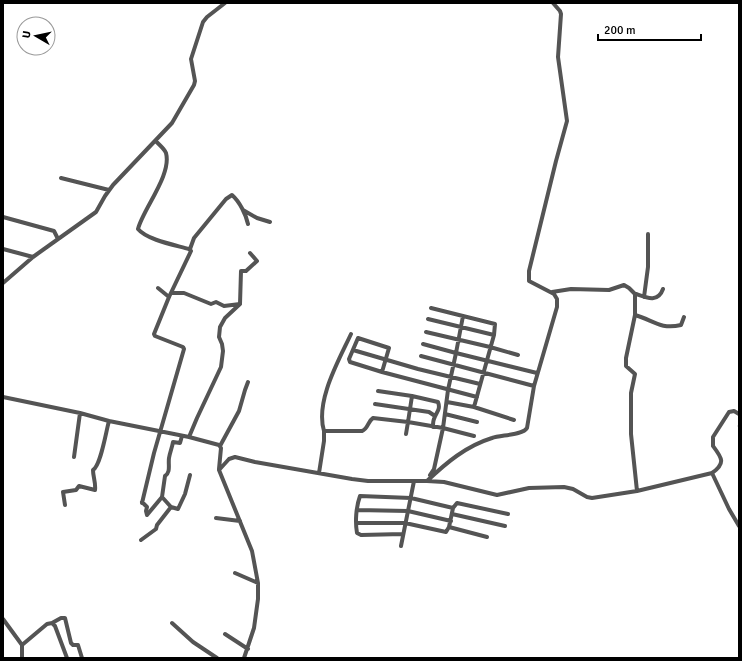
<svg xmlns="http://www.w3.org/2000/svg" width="742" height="661" viewBox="0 0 742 661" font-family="Signika,sans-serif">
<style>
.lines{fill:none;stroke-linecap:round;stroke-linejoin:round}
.stream{stroke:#a2a2a2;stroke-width:1}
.street{stroke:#545454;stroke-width:4}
</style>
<rect width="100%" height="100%" fill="#fff"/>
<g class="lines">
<path class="stream" d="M738,426l1,2"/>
<path class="street" d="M61,178l48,12
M243,210l14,8 13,4
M3,217l51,14 4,8
M3,249l30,8
M190,249l4,-11 32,-39 6,-4c8,7 14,20 16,29
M3,283l30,-26 63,-45 9,-16 8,-11 59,-62 22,-38 1,-4 -4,-22 12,-37 4,-5 18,-14
M158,288l11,9
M552,292l19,-3 38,1 15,-5 5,3 6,6
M171,293h13l27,11 5,-2 8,4 16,-2 1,-33h5l11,-10 -7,-8
M644,297l4,-30v-33
M431,308l64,16 -1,11 -20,72
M635,315c18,5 25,15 46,10l3,-8
M428,319l66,16
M426,332l64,15 28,8
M351,334c-12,26 -36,67 -27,97h38c6,-2 6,-10 11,-13l35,4 4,-26
M423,344l33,9 7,-37
M353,350l65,19 62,15
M421,356l113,30
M382,372l7,-24 -31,-10 -9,21 1,3 32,10 95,25
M378,391l34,5 26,6c3,8 -2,10 -4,17 -1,2 -1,5 -1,8
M3,397l77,16 29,8 80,16 30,8 2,3 -2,21
M447,402l27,5 40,13
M375,404l54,8 6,4
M445,414l32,8
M406,434l2,-12 35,6 31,8
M189,437l8,-19 24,-51 2,-16 -1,-7 -3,-7 1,-10 5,-9 15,-14
M220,446l19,-35 6,-21 3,-8
M74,457l6,-44
M319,473l5,-32v-10
M712,473c14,-10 10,-15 1,-27v-9l16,-25 5,-1 5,3
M430,475l4,-6 9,-41 5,-38 8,-37 81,20
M427,481c19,-18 39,-35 65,-43 9,-3 31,-3 35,-10l7,-42 23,-79v-8l-3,-5 -25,-13v-10l27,-110 11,-40 -9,-64 3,-43 -1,-3 -7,-8
M637,491l-6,-57v-41l4,-19 -9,-8v-8l9,-43v-20l1,-1c11,4 22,9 27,-5
M142,502l5,5 -1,4 1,4 15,-18 3,-21c6,-4 3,-11 4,-18 1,-6 3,-10 4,-16l7,1 2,-7
M142,503l12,-50 30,-104 -1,-2 -28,-11 -1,-2 15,-37 22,-46 -2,-2c-14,-4 -42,-9 -51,-20 5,-20 34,-54 28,-76 -2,-5 -7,-8 -10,-12
M65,505l-2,-13 13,-2 3,-4 16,4c1,-7 -2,-13 -2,-20 8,-5 13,-39 16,-49
M171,507l7,2 7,-15 5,-19
M453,508l4,-5 51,11
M357,510l51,1 43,10
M452,514l53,12
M216,518l24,3
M356,523h49l41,9 3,-5 4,-19 -42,-10 -51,-2c-4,11 -5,26 -3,37l4,2 42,-1
M449,527l38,10
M141,540l15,-11 1,-4 14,-18 -9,-10
M401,546l13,-65
M235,573l23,10
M3,619l19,26v13
M52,623l9,-5h4l6,25 2,2h5l4,13
M172,623l21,19 24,16
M225,634l23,15
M22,645l25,-21 5,-1 3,3 12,32
M244,658l10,-30 4,-29v-16l-6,-32 -33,-81 10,-11 6,-2 20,5 97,17 16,2h59l17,1 53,13 32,-7 35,-1 9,2 14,8 5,1 45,-7 75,-18 17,36 10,17"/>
</g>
<rect width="742" height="661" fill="none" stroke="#000000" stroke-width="8"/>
<g transform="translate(36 36) rotate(279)"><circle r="19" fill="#ffffff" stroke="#999999"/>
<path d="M0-3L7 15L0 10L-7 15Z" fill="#000000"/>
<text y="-6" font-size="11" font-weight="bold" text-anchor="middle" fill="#000000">U</text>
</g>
<path d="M598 34v6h103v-6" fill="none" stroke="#000000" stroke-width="2"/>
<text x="604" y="34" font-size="12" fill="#000000" stroke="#ffffff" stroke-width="3" paint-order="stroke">200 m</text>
</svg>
